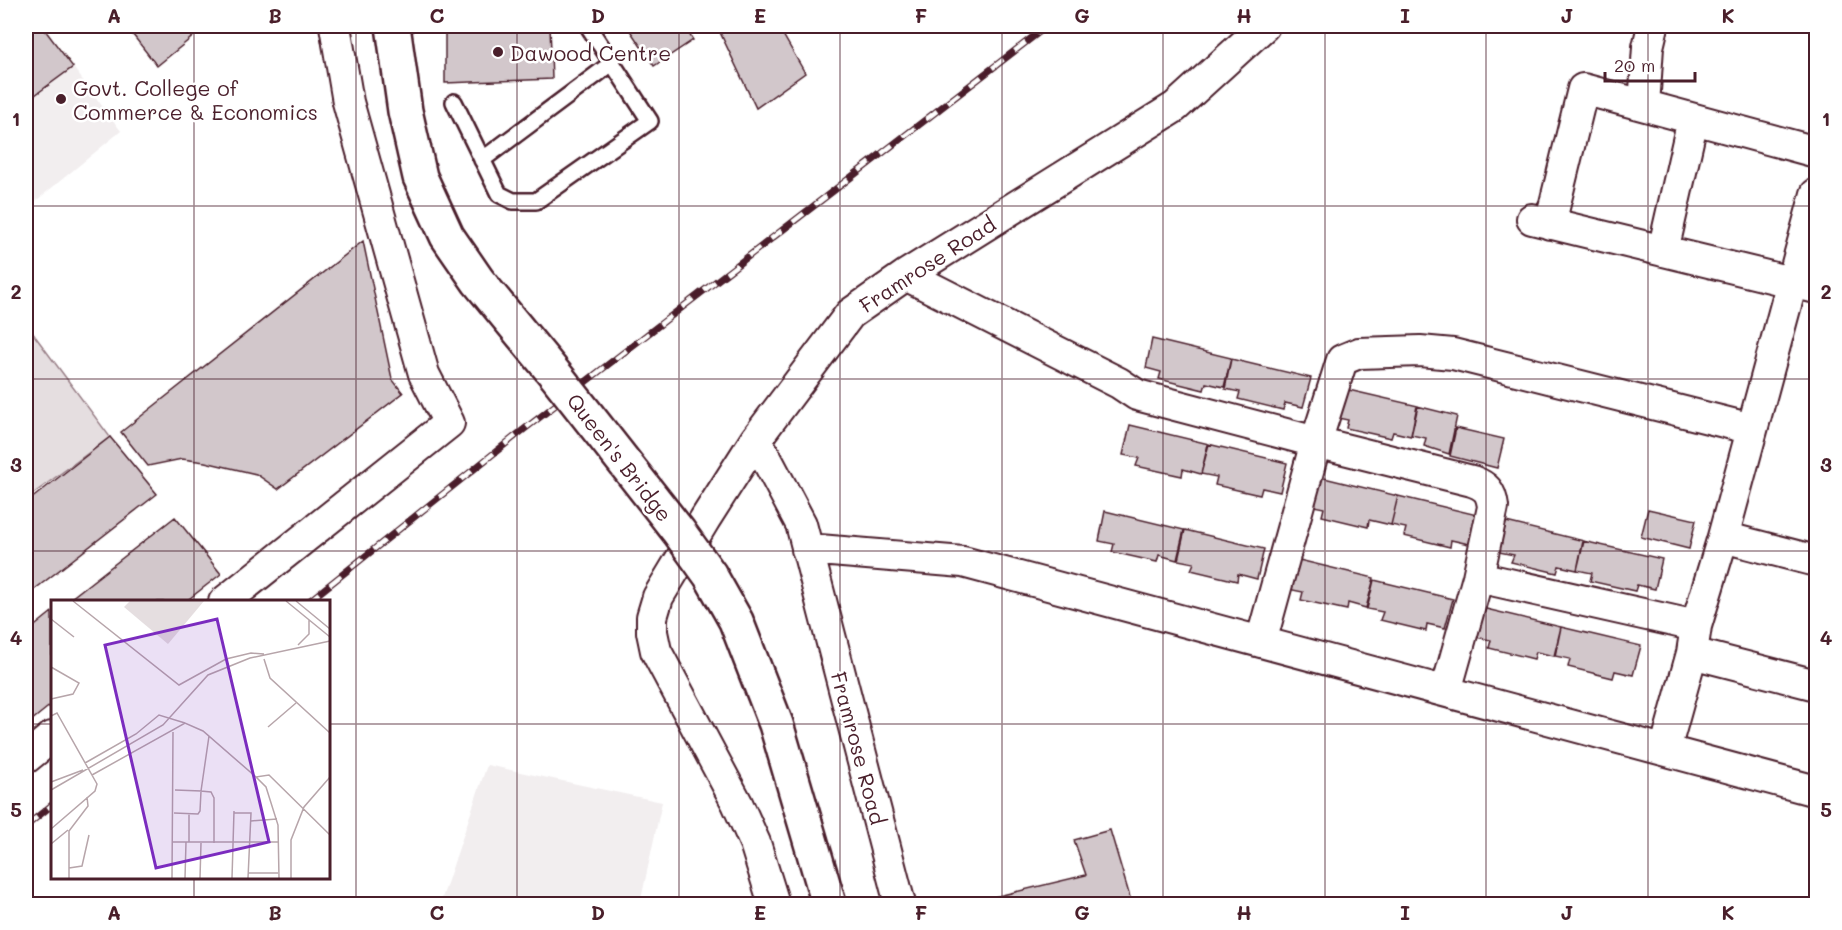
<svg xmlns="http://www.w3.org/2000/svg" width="1842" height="930" viewBox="0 0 1842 930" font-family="Mali,sans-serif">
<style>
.built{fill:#f2eeef}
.green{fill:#e5dee0;stroke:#987e86;stroke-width:1.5}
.building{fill:#d2c7cb;stroke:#4a1f2b;stroke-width:1.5}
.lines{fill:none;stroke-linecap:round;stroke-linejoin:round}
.service-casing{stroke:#4a1f2b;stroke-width:20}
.minor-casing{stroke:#4a1f2b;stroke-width:34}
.service{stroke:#fff;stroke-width:15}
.minor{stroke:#fff;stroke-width:30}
.rail-casing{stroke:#4a1f2b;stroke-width:7}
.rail{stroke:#fff;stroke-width:4.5;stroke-dasharray:14;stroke-linecap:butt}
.trunk-bridge-casing{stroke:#4a1f2b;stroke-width:38;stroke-linecap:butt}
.trunk-bridge{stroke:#fff;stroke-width:33}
.grid{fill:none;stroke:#4a1f2b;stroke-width:1.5;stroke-opacity:0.55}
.poi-dot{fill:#4a1f2b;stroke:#fff;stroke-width:2}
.labels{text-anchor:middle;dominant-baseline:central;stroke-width:5;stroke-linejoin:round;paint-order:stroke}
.poi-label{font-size:21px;fill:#4a1f2b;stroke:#fff;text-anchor:start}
.street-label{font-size:21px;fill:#4a1f2b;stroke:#fff}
.inset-road{fill:none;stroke:#b7a5aa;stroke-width:1.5}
.view{fill:#7b2cbf;fill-opacity:0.15;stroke:#7b2cbf;stroke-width:3}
.inset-edge{fill:none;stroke:#4a1f2b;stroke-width:3}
.neatline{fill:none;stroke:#4a1f2b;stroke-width:2}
.grid-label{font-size:20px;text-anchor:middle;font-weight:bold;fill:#4a1f2b}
</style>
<rect width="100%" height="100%" fill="#fff"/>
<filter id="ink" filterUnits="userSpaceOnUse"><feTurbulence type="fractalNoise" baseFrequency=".0167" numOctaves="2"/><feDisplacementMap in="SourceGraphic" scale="12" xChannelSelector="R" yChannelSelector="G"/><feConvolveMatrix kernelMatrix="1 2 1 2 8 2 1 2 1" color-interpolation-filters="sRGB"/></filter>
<g filter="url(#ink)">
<path class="built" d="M26,26h16l79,105 -95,78z
M487,765l175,37 -22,102h-200z"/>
<path class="green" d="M26,324l84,113 -84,62z"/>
<path class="building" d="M26,26h16l31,41 -38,28 -9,-14z
M126,26h80l-49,40z
M445,26h105l2,53 -107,4z
M627,26h57l9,14 -39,26z
M717,26h61l27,47 -49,35z
M363,241l29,138 11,14 -125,96 -22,-15 -51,-12 -23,-3 -34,7 -27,-34z
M1152,339l79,19 -7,29 -18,-4 -2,7 -45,-11 2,-7 -15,-4z
M1231,359l80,19 -8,29 -18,-4 -2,7 -45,-11 2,-7 -15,-3z
M1340,388l78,18 -7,30 -18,-4 -2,6 -45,-10 2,-8 -15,-3z
M1417,406l40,10 -8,38 -25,-8 2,-8 -15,-3z
M1130,425l79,19 -8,30 -18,-5 -1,7 -46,-10 3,-8 -16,-3z
M1456,428l48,11 -7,29 -47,-12z
M110,437l47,57 -131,102v-93z
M1208,444l79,19 -7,29 -18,-4 -2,7 -45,-10 2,-8 -16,-3z
M1316,476l82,20 -7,29 -22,-5 -1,7 -46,-11 2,-8 -15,-3z
M1398,496l79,19 -8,29 -18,-4 -1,7 -46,-11 2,-8 -15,-3z
M1648,509l48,11 -7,29 -48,-12z
M1105,511l79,19 -7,30 -18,-5 -2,7 -45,-10 2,-8 -15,-3z
M175,517l46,57 -36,28h-119z
M1506,522l78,19 -7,29 -18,-4 -2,7 -46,-11 3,-7 -15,-3z
M1185,530l79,19 -7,30 -19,-5 -1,7 -46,-11 3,-7 -16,-3z
M1583,541l79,18 -7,30 -18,-4 -2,6 -45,-10 2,-8 -15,-3z
M1295,559l79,19 -8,30 -18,-5 -1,7 -46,-10 2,-8 -15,-3z
M1374,580l79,19 -8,29 -18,-4 -1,7 -46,-11 3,-8 -16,-3z
M1482,608l79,19 -7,29 -18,-4 -2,7 -45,-11 2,-8 -16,-3z
M52,612v92l-26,21v-92z
M1561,627l80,19 -8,29 -18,-4 -2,7 -45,-11 2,-8 -15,-3z
M1110,830l22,74h-167l121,-29 -12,-35z"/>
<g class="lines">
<g class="service-casing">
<path id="service" d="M454,102l45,92 14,7h23l114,-80 -62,-95
M482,160l130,-97"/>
</g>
<g class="minor-casing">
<path id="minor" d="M1644,105l4,-58 5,-21
M1532,219l284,69
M1550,224l33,-135 233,63
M1663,251l30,-132
M906,275l213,108 18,12 179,47 26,-82 17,-7 61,-2 33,3 299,75
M756,439l-51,80 -47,78 -6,20v15l4,19 81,152 18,40 19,61
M1723,537l93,24
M807,549l156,13 853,229
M1478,577l218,49
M224,602l225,-179 -25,-49 -76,-272 -13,-76
M1261,642l55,-200 156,39c14,5 19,10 21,26l-15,70 -32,114
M1692,653l124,32
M1665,750l27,-97 4,-27 27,-89 93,-343
M26,758l26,-21
M900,904l-99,-380 -45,-85 94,-125 56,-39 269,-168 89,-81"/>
</g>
<use href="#service" class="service"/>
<use href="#minor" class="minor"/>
<g class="rail-casing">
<path id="rail" d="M308,602l210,-168 529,-408
M26,826l26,-21"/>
</g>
<use href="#rail" class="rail"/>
<g class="trunk-bridge-casing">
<path id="trunk-bridge" d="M393,26l12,85 15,66 27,59 31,45 80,97 121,154 31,43 26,46 40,103 53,180"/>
</g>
<use href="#trunk-bridge" class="trunk-bridge"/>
</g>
</g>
<path class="grid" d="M194,26v576M356,26v878M517,26v878M679,26v878M840,26v878M1002,26v878M1163,26v878M1325,26v878M1486,26v878M1648,26v878M26,206h1790M26,379h1790M26,551h1790M26,724h26M328,724h1488M194,878v26"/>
<g class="poi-dot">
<circle cx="498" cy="52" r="6"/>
<circle cx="61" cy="99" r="6"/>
</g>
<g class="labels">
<g class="poi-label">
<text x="510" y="52">Dawood Centre</text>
<text x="73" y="87">Govt. College of<tspan x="73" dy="24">Commerce &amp; Economics</tspan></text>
</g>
<g class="street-label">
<text transform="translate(927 264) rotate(-33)">Framrose Road</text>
<text transform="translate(620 457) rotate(52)">Queen's Bridge</text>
<text transform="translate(859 748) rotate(75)">Framrose Road</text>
</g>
</g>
<g transform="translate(51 600)">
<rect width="279" height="279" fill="#fff"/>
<path d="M79,1h74l-36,43 -44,-37z" fill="#e5dee0"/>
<path class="inset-road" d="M22,1l106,84 47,-26 25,-6 13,1M235,1l44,36M245,1l34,28M0,19l23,18M247,45l11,-11v-14M213,59l6,19 60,55M0,67l28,16 -6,11 -22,5M0,116l6,-3 40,71 -2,7 -44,38M217,127l28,-24M158,136l-8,55 10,1 3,6v45M34,163l51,-29 23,-19 26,8M41,175l93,-52 18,8 53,46 13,-2 61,60M205,177l10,10 12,38 1,53M0,182l32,-12M0,190l112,-65 45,-50 42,-17 80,-17M123,213l24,1 2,-3 1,-20 -26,-1M183,213h17l-3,65M138,214v28M200,221l26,-2M122,242h105M0,244l17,-14M18,268l13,-2 7,-31M197,273h30M18,278v-47l19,-25 -1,-9M121,278l1,-146M134,278l1,-36M149,278l1,-35M181,278l2,-67M240,278v-38l13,-33 26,-30"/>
<path class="view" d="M166,19l52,223 -113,26 -51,-223z"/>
<rect width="279" height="279" class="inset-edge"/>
</g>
<rect width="1842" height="930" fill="none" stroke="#fff" stroke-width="66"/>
<path d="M1605 72v9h90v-9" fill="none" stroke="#4a1f2b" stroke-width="3"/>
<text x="1614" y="72" font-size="18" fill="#4a1f2b" stroke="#ffffff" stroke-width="4.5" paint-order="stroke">20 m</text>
<rect x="33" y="33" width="1776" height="864" class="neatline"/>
<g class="grid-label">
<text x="114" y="23">A</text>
<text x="275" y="23">B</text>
<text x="437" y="23">C</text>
<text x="598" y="23">D</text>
<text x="760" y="23">E</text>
<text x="921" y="23">F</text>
<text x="1082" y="23">G</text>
<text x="1244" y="23">H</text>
<text x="1405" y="23">I</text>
<text x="1567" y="23">J</text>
<text x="1728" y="23">K</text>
<text x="16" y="126">1</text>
<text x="1826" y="126">1</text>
<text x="16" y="299">2</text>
<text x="1826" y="299">2</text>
<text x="16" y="472">3</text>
<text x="1826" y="472">3</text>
<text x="16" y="645">4</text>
<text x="1826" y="645">4</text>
<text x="16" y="817">5</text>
<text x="1826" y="817">5</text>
<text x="114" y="920">A</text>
<text x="275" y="920">B</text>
<text x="437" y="920">C</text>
<text x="598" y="920">D</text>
<text x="760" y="920">E</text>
<text x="921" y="920">F</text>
<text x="1082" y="920">G</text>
<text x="1244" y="920">H</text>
<text x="1405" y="920">I</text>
<text x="1567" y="920">J</text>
<text x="1728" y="920">K</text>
</g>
</svg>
